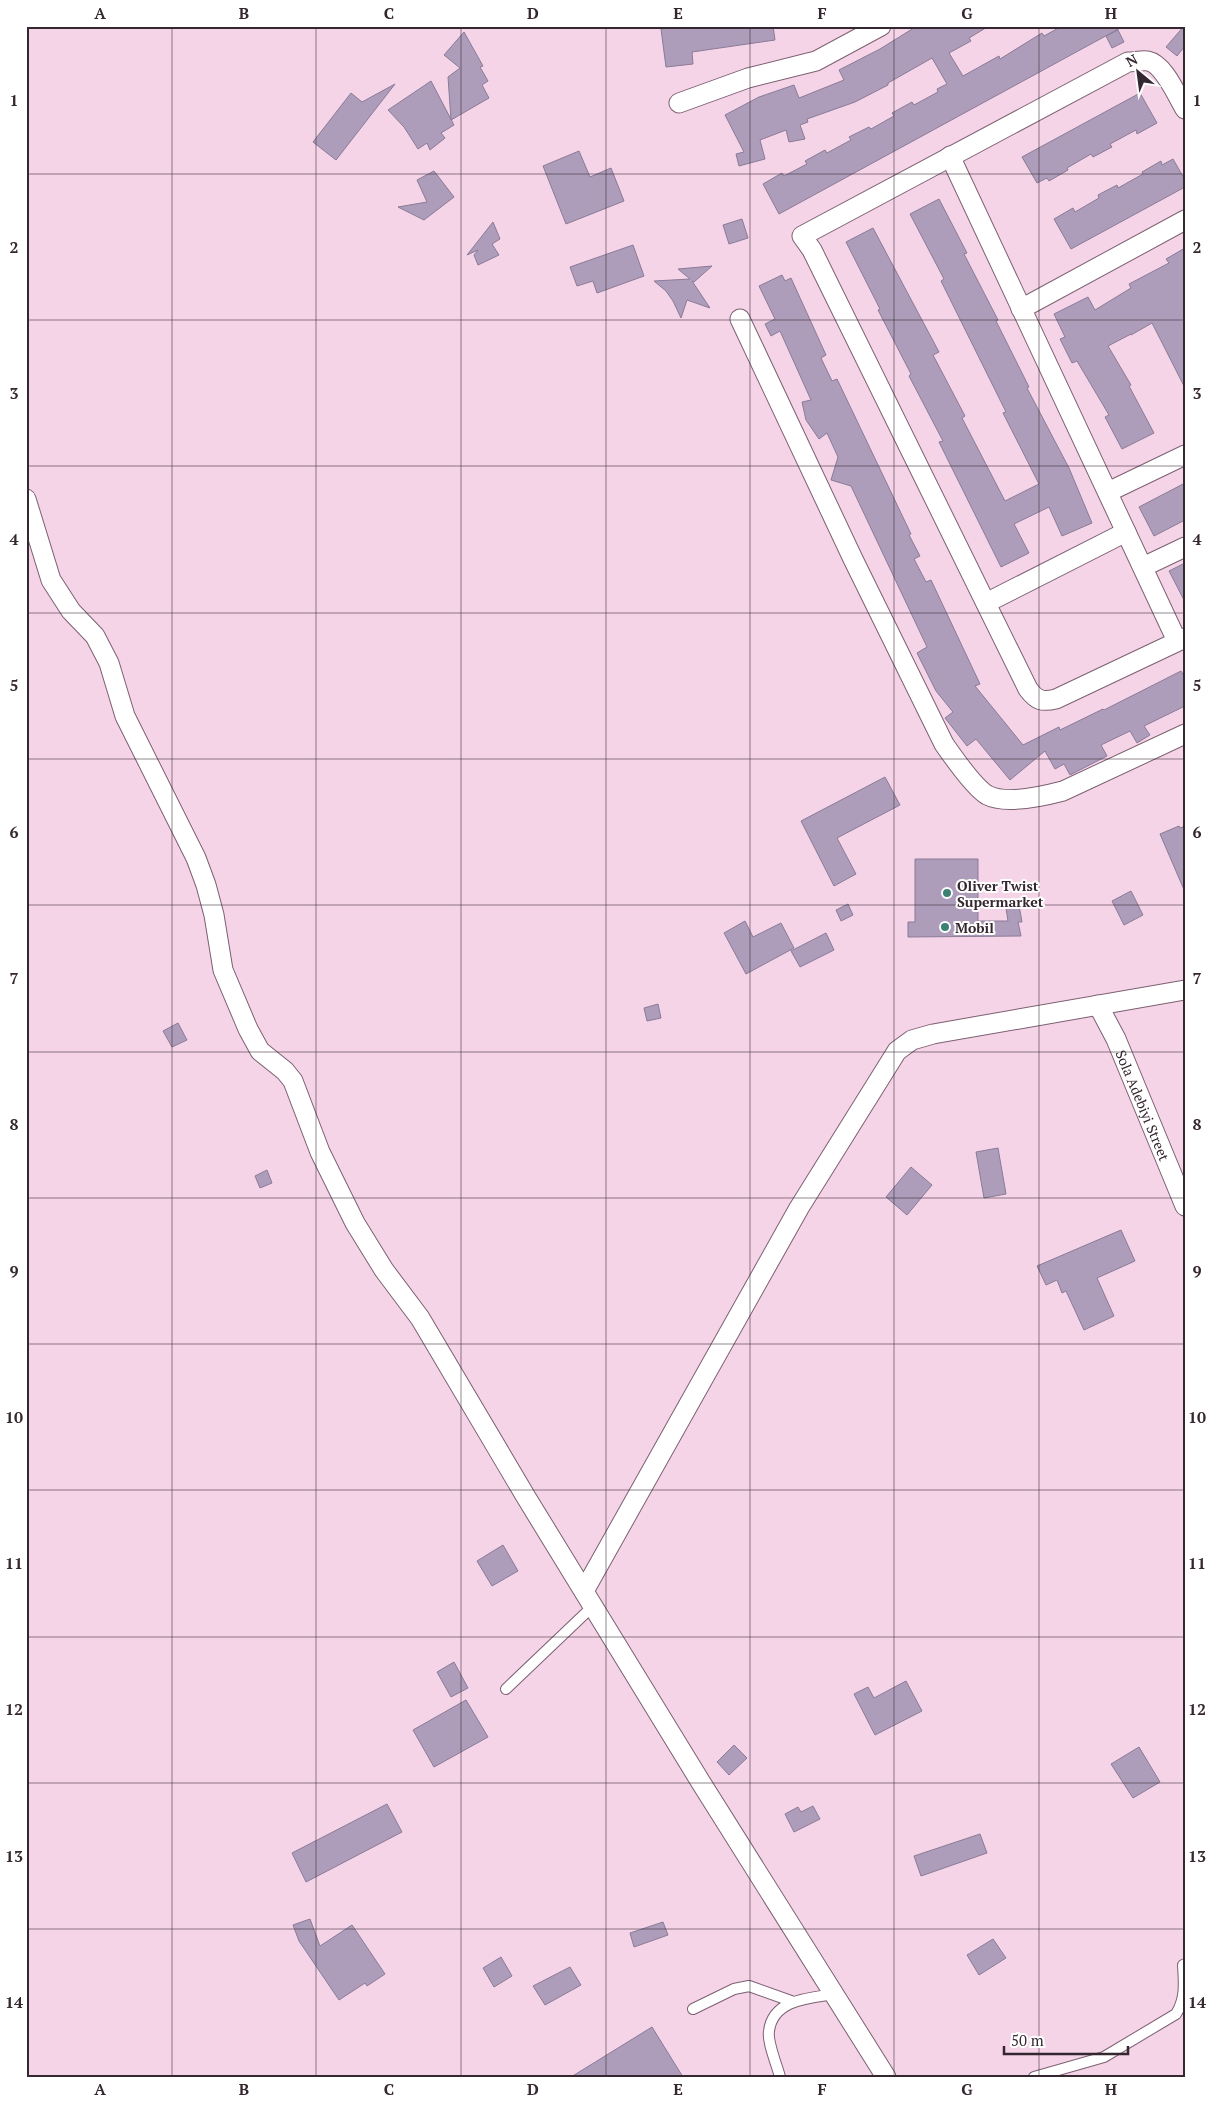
<svg xmlns="http://www.w3.org/2000/svg" width="1211" height="2103" viewBox="0 0 1211 2103" font-family="'PT Serif',serif">
<style>
.building{fill:#ad9dbb;stroke:#8a7b97}
.lines{fill:none;stroke-linecap:round;stroke-linejoin:round}
.service-casing{stroke:#7c6071;stroke-width:12}
.minor-casing{stroke:#7c6071;stroke-width:21}
.service{stroke:#fff;stroke-width:10}
.minor{stroke:#fff;stroke-width:19}
.grid{fill:none;stroke:#34272f;stroke-width:1;stroke-opacity:0.55}
.poi-dot{fill:#3d8175;stroke:#fff;stroke-width:2}
.labels{text-anchor:middle;dominant-baseline:central;stroke-width:4;stroke-linejoin:round;paint-order:stroke}
.poi-label{font-size:14px;font-weight:bold;fill:#34272f;stroke:#fff;text-anchor:start}
.street-label{font-size:14px;fill:#34272f;stroke:#fff}
.neatline{fill:none;stroke:#34272f;stroke-width:2}
.grid-label{font-size:16px;text-anchor:middle;font-weight:bold;fill:#34272f}
</style>
<rect width="100%" height="100%" fill="#f5d4e8"/>
<path class="building" d="M681,26h92l2,14 -83,12 1,12 -27,3 -5,-38z
M917,26h72l-20,12 2,3 -22,12 14,23 36,-20 1,3 42,-26 2,3 18,-10h62l-345,188 -16,-30 19,-11 2,3 23,-12 -2,-3 20,-11 2,3 24,-13 -2,-3 20,-10 2,2 23,-13 -2,-3 20,-11 2,3 24,-13 -1,-3 10,-5 -15,-26 -44,25v2l-33,17 -48,17 1,3 -8,3 5,14 -16,3 -3,-12 -26,10 5,19 -26,7 -3,-12 8,-2 -19,-37 34,-18 35,-12 5,13 45,-18 -5,-10 41,-21z
M1184,26l1,20 -8,10 -11,-9z
M1118,30l6,12 -12,6 -6,-12z
M464,32l19,34 -3,1 8,14 -6,4 7,13 -38,22 -3,-43 12,-9 -16,-13z
M431,81l23,44 -13,8 4,5 -15,12 -3,-7 -9,6 -14,-22 -16,-17z
M395,84l-59,76 -23,-18 38,-49 11,9z
M1140,93l17,30 -20,11 -1,-4 -26,14 2,3 -19,10 -2,-3 -24,14 1,2 -19,11 -2,-3 -10,5 -15,-26z
M579,151l11,26 21,-9 13,33 -58,23 -23,-58z
M1173,159l12,21v7l-114,62 -17,-30 19,-11 2,4 24,-14 -1,-3 19,-10 1,3 25,-14 -1,-2 19,-11 1,4z
M434,171l20,26 -30,23 -26,-13 29,-5 -10,-22z
M939,199l28,54 -3,1 34,66 -2,1 33,66 -2,1 42,80 23,55 -30,13 -13,-29 -35,17 15,29 -28,14 -62,-125 4,-1 -34,-65 2,-2 -33,-64 2,-1 -34,-67 27,-14 66,124 -6,3 32,61 -3,2 43,83 34,-17 -36,-71 3,-1 -65,-131 3,-2 -34,-65z
M742,219l6,19 -19,6 -6,-19z
M493,222l7,17 -8,5 7,11 -21,10 -4,-10 4,-5 -11,5z
M633,245l11,31 -47,17 -4,-12 -16,5 -7,-19z
M1185,248v140l-33,-65 -21,12v-1l-23,12 23,39 -2,1 25,47 -32,16 -17,-32 4,-2 -32,-54 -5,2 -12,-24 5,-2 -11,-23 34,-17 7,13 36,-22 -2,-4 40,-21 -3,-4z
M712,266l-18,16 -2,-1 18,27 -23,-8 -6,18 -8,-17 -7,-10 -12,-10 36,-2 -12,-10z
M782,275l3,6 6,-3 35,77 -5,3 11,23 5,-2 74,155 -2,1 11,21 -6,3 12,23 5,-2 49,104 -5,2 48,59 36,-18 1,3 43,-21 1,1 77,-39 4,7v28l-41,20 6,9 -13,8 -7,-12 -29,14 6,11 -37,19 -6,-11 -9,5 -10,-18 -35,29 -34,-41 -9,7 -22,-28 8,-6 -17,-21 -19,-38 10,-6 -76,-161 -20,-6 7,-23 -11,-24 -8,6 -13,-19 -4,-18 9,-2 -31,-69 -9,5 -6,-12 10,-5 -16,-33z
M1185,483v37l-31,16 -15,-29z
M1185,563v39l-16,-31z
M885,777l15,28 -63,33 19,36 -22,12 -33,-65z
M1179,826l1,2 5,-2v66l-25,-58z
M915,859h63v62h30l-3,-19 13,-2 4,22h-4l3,14 -113,1v-15h7z
M1131,891l12,24 -19,10 -12,-24z
M848,904l5,11 -12,6 -5,-11z
M745,921l8,16 28,-14 13,25 -48,26 -22,-41z
M826,933l8,17 -34,17 -9,-16z
M658,1004l3,14 -14,3 -3,-13z
M178,1023l9,17 -15,7 -9,-16z
M998,1148l8,46 -22,4 -8,-46z
M911,1167l21,18 -25,30 -21,-18z
M267,1170l5,13 -12,5 -5,-12z
M1121,1230l14,31 -38,17 17,38 -30,14 -18,-39 -4,2 -5,-13 -11,5 -9,-19z
M503,1545l15,26 -26,15 -15,-25z
M454,1662l14,26 -17,9 -14,-25z
M906,1681l16,30 -47,24 -21,-41 14,-7 6,11z
M466,1700l22,37 -54,30 -21,-37z
M734,1745l13,13 -18,17 -12,-13z
M1139,1747l21,35 -27,16 -22,-34z
M387,1804l15,28 -96,50 -14,-29z
M813,1806l7,13 -26,13 -9,-18 13,-7 3,5z
M980,1834l7,19 -66,23 -7,-20z
M310,1919l10,27 32,-21 33,49 -18,12 -2,-3 -26,17 -40,-59 -6,-16z
M663,1922l5,13 -34,12 -4,-14z
M993,1939l13,19 -27,17 -12,-20z
M501,1957l11,19 -18,11 -11,-19z
M570,1967l11,18 -36,20 -12,-19z
M652,2027l31,50h-112z"/>
<g class="lines">
<g class="service-casing">
<path id="service" d="M506,1689l87,-83
M693,2009l41,-20 15,-3 42,15
M780,2077c-3,-12 -13,-35 -11,-46 4,-32 41,-33 66,-37
M1034,2077l70,-20 72,-43c10,-16 8,-31 7,-49l2,-1"/>
</g>
<g class="minor-casing">
<g id="minor">
<path d="M679,103l69,-25 68,-17 65,-35"/>
<path d="M1185,109c-8,-13 -21,-45 -37,-48 -5,-1 -14,1 -20,1l-326,174 10,14 216,439c9,12 14,13 28,10l129,-61"/>
<path d="M950,156l227,485"/>
<path d="M1021,309l164,-89"/>
<path d="M740,319l113,240 91,185c9,13 30,43 43,51 19,10 57,1 76,-4l122,-57"/>
<path d="M1108,492l77,-37"/>
<path d="M26,499l25,81 20,31 24,25 14,27 16,53 71,142 10,27 8,30 9,55 25,59 12,22 25,20 8,10 27,71 35,71 29,47 36,48 106,179 174,284 186,296"/>
<path d="M1143,567l42,-20"/>
<path d="M986,603l140,-71"/>
<path id="s1" d="M1098,1005l18,34 69,167"/>
<path d="M584,1591l215,-383 98,-157 15,-11 21,-6 252,-44"/>
</g>
</g>
<use href="#service" class="service"/>
<use href="#minor" class="minor"/>
</g>
<path class="grid" d="M172,26v2051M316,26v2051M461,26v2051M606,26v2051M750,26v2051M894,26v2051M1039,26v2051M26,174h1159M26,320h1159M26,466h1159M26,613h1159M26,759h1159M26,905h1159M26,1052h1159M26,1198h1159M26,1344h1159M26,1490h1159M26,1637h1159M26,1783h1159M26,1929h1159"/>
<g class="poi-dot">
<circle cx="947" cy="893" r="5"/>
<circle cx="945" cy="927" r="5"/>
</g>
<g class="labels">
<g class="poi-label">
<text x="957" y="885">Oliver Twist<tspan x="957" dy="16">Supermarket</tspan></text>
<text x="955" y="927">Mobil</text>
</g>
<g class="street-label">
<text stroke="none"><textPath href="#s1" startOffset="110">Sola Adebiyi Street</textPath></text>
</g>
</g>
<rect width="1211" height="2103" fill="none" stroke="#ffffff" stroke-width="55"/>
<g transform="translate(1138 72) rotate(331)" stroke="#ffffff" stroke-width="4" paint-order="stroke">
<path d="M0-4L9 19L0 12L-9 19Z" fill="#34272f"/>
<text y="-8" font-size="14" font-weight="bold" text-anchor="middle" fill="#34272f">N</text>
</g>
<path d="M1004 2046v8h124v-8" fill="none" stroke="#34272f" stroke-width="2.5"/>
<text x="1011" y="2046" font-size="15" fill="#34272f" stroke="#ffffff" stroke-width="4" paint-order="stroke">50 m</text>
<rect x="28" y="28" width="1156" height="2048" class="neatline"/>
<g class="grid-label">
<text x="100" y="19">A</text>
<text x="244" y="19">B</text>
<text x="389" y="19">C</text>
<text x="533" y="19">D</text>
<text x="678" y="19">E</text>
<text x="822" y="19">F</text>
<text x="967" y="19">G</text>
<text x="1111" y="19">H</text>
<text x="14" y="106">1</text>
<text x="1197" y="106">1</text>
<text x="14" y="253">2</text>
<text x="1197" y="253">2</text>
<text x="14" y="399">3</text>
<text x="1197" y="399">3</text>
<text x="14" y="545">4</text>
<text x="1197" y="545">4</text>
<text x="14" y="691">5</text>
<text x="1197" y="691">5</text>
<text x="14" y="838">6</text>
<text x="1197" y="838">6</text>
<text x="14" y="984">7</text>
<text x="1197" y="984">7</text>
<text x="14" y="1130">8</text>
<text x="1197" y="1130">8</text>
<text x="14" y="1277">9</text>
<text x="1197" y="1277">9</text>
<text x="14" y="1423">10</text>
<text x="1197" y="1423">10</text>
<text x="14" y="1569">11</text>
<text x="1197" y="1569">11</text>
<text x="14" y="1715">12</text>
<text x="1197" y="1715">12</text>
<text x="14" y="1862">13</text>
<text x="1197" y="1862">13</text>
<text x="14" y="2008">14</text>
<text x="1197" y="2008">14</text>
<text x="100" y="2095">A</text>
<text x="244" y="2095">B</text>
<text x="389" y="2095">C</text>
<text x="533" y="2095">D</text>
<text x="678" y="2095">E</text>
<text x="822" y="2095">F</text>
<text x="967" y="2095">G</text>
<text x="1111" y="2095">H</text>
</g>
</svg>
